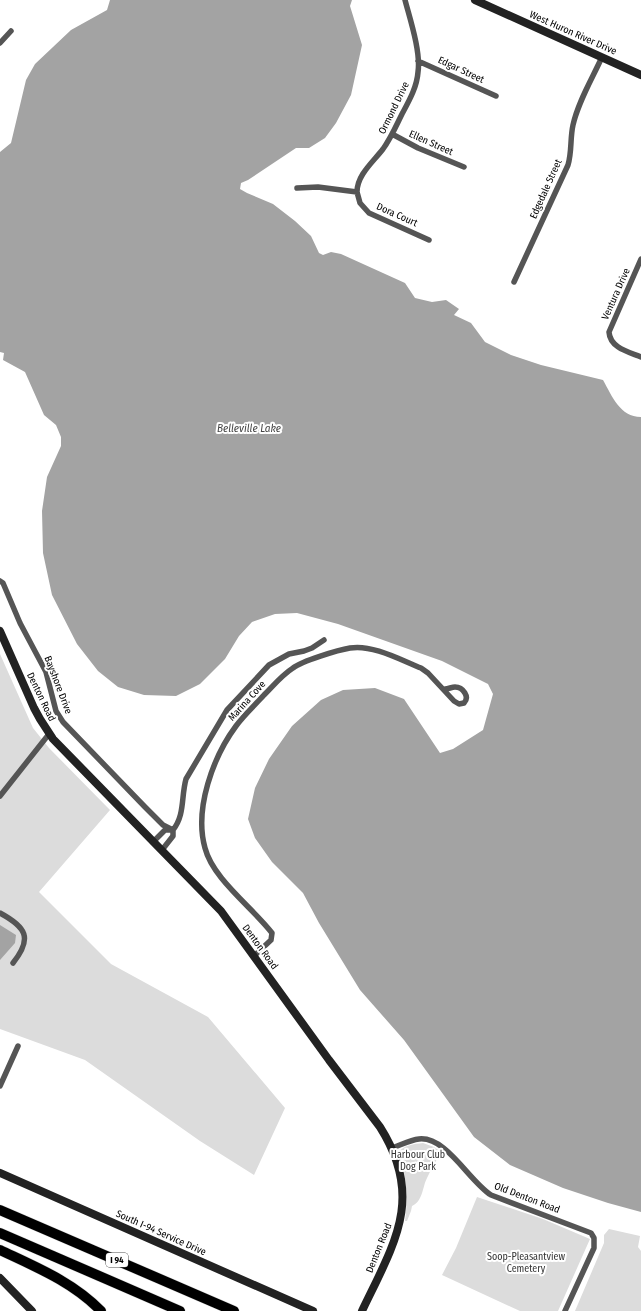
<svg xmlns="http://www.w3.org/2000/svg" width="641" height="1311" viewBox="0 0 641 1311" font-family="'Fira Sans Condensed',sans-serif">
<style>
.green{fill:#dcdcdc}
.water{fill:#a3a3a3}
.lines{fill:none;stroke-linecap:round;stroke-linejoin:round}
.highway-casing{stroke:#dbdbdb;stroke-width:11}
.street{stroke:#555;stroke-width:5.5}
.secondary{stroke:#222;stroke-width:8}
.highway{stroke:#000;stroke-width:10}
.labels{text-anchor:middle;dominant-baseline:central;stroke-width:4;stroke-linejoin:round;paint-order:stroke}
.shield{fill:#fff;stroke:#4c4c4c;stroke-width:1}
.shield-label{font-size:9px;font-weight:bold;fill:#000}
.street-label{font-size:10px;fill:#000;stroke:#fff}
.park-label{font-size:10px;fill:#333;stroke:#fff}
.water-label{font-size:11px;font-style:italic;fill:#444;stroke:#fff}
</style>
<rect width="100%" height="100%" fill="#fff"/>
<path class="green" d="M0,654l33,74 16,20 61,62 -71,82 72,72 97,53 77,91 -31,67 -54,-34 -115,-81 -85,-31z
M423,1143l11,4 7,5c-5,9 -10,17 -14,26 -5,10 -4,23 -15,28l-1,5 -4,10h-2c3,-23 2,-47 -7,-68 5,-8 16,-9 25,-10z
M477,1197l66,22 47,20 -32,72h-38l-78,-36 14,-27z
M609,1229l31,7 -2,11 3,4v60h-66l29,-68v-8z"/>
<path class="water" d="M110,0h242l-2,6 12,39 -11,50 -15,28 -11,15 -16,10h-13l-48,32 -7,3 -1,6 7,4 26,11 22,17 16,15 8,17 4,2 8,-3 10,2 64,29 10,15 17,4 14,-2 13,9 -5,6 17,8 14,19 26,13 30,10 62,15c9,16 17,37 38,37v795l-33,-9 -45,-15 -53,-23 -36,-28 -70,-97 -44,-50 -41,-67 -16,-30 -31,-31 -17,-24 -7,-19 7,-31 14,-29 23,-33 29,-26 22,-10 32,-2 29,11 36,54 13,-4 30,-19 10,-36 -5,-10 -46,-23 -104,-37 -41,-11 -22,1 -23,8 -13,14 -14,23 -25,25 -24,12 -32,-1 -26,-8 -20,-16 -21,-27 -25,-49 -9,-42 -1,-42 5,-34 14,-31v-9l-5,-12 -12,-10 -19,-43 -22,-12 1,-7 -4,-1v-200l11,-9 15,-63 9,-16 36,-34 36,-20z
M0,925l16,10 -1,8 -15,17z"/>
<g class="lines">
<g class="highway-casing">
<path id="highway" d="M0,1210l234,101
M0,1233l180,78
M0,1250c36,17 73,32 101,61"/>
</g>
<path class="street" d="M0,43l11,-12
M418,61l78,35
M392,134l26,14 46,19
M297,188l21,-1 39,5 3,11 9,10 60,27
M357,192c0,-17 16,-30 26,-43 8,-11 13,-23 19,-35 7,-13 15,-27 16,-42 3,-20 -8,-53 -13,-72
M641,259l-32,73c1,16 20,20 32,25
M514,282l54,-117c4,-13 2,-27 5,-40 5,-23 19,-46 29,-68
M0,581l3,2 17,40 26,49 10,39 7,11 82,85 18,18 10,5
M0,796l49,-62
M154,841l11,-11h5
M162,850l11,-14v-6c12,-15 8,-33 13,-51l41,-69 42,-45 20,-11 15,-3 8,-3 12,-8
M0,913c26,14 33,25 13,50
M254,956l17,-16 1,-7c-20,-26 -59,-54 -67,-85 -11,-39 8,-91 31,-122 8,-11 19,-21 28,-31 9,-9 18,-20 29,-27 9,-7 45,-18 57,-20 22,-4 51,12 71,20l7,5 26,28 5,3 5,-1c6,-6 -1,-16 -9,-16 -3,0 -7,2 -10,2
M0,1086l18,-40
M392,1148c9,-3 18,-8 27,-9 27,-3 50,42 72,56l100,38 3,5v10l-29,63"/>
<path class="secondary" d="M475,0l166,75
M0,631l34,77 6,11 13,20 168,172 108,149 51,67c45,71 14,117 -18,184
M0,1173l313,138
M0,1278l32,33"/>
<use href="#highway" class="highway"/>
</g>
<g class="labels">
<rect class="shield" x="106" y="1253" width="22" height="14" rx="3"/>
<g class="shield-label">
<text x="117" y="1260">I 94</text>
</g>
<g class="street-label">
<text transform="translate(573 33) rotate(24)">West Huron River Drive</text>
<text transform="translate(461 70) rotate(25)">Edgar Street</text>
<text transform="translate(394 108) rotate(-64)">Ormond Drive</text>
<text transform="translate(431 143) rotate(24)">Ellen Street</text>
<text transform="translate(546 189) rotate(-66)">Edgedale Street</text>
<text transform="translate(397 215) rotate(24)">Dora Court</text>
<text transform="translate(616 294) rotate(-66)">Ventura Drive</text>
<text transform="translate(58 685) rotate(69)">Bayshore Drive</text>
<text transform="translate(41 697) rotate(64)">Denton Road</text>
<text transform="translate(247 701) rotate(-48)">Marina Cove</text>
<text transform="translate(260 947) rotate(54)">Denton Road</text>
<text transform="translate(527 1198) rotate(21)">Old Denton Road</text>
<text transform="translate(161 1233) rotate(24)">South I-94 Service Drive</text>
<text transform="translate(379 1248) rotate(-68)">Denton Road</text>
</g>
<g class="park-label">
<text x="418" y="1155">Harbour Club<tspan x="418" dy="12">Dog Park</tspan></text>
<text x="526" y="1257">Soop-Pleasantview<tspan x="526" dy="12">Cemetery</tspan></text>
</g>
<g class="water-label">
<text x="249" y="428">Belleville Lake</text>
</g>
</g>
</svg>
